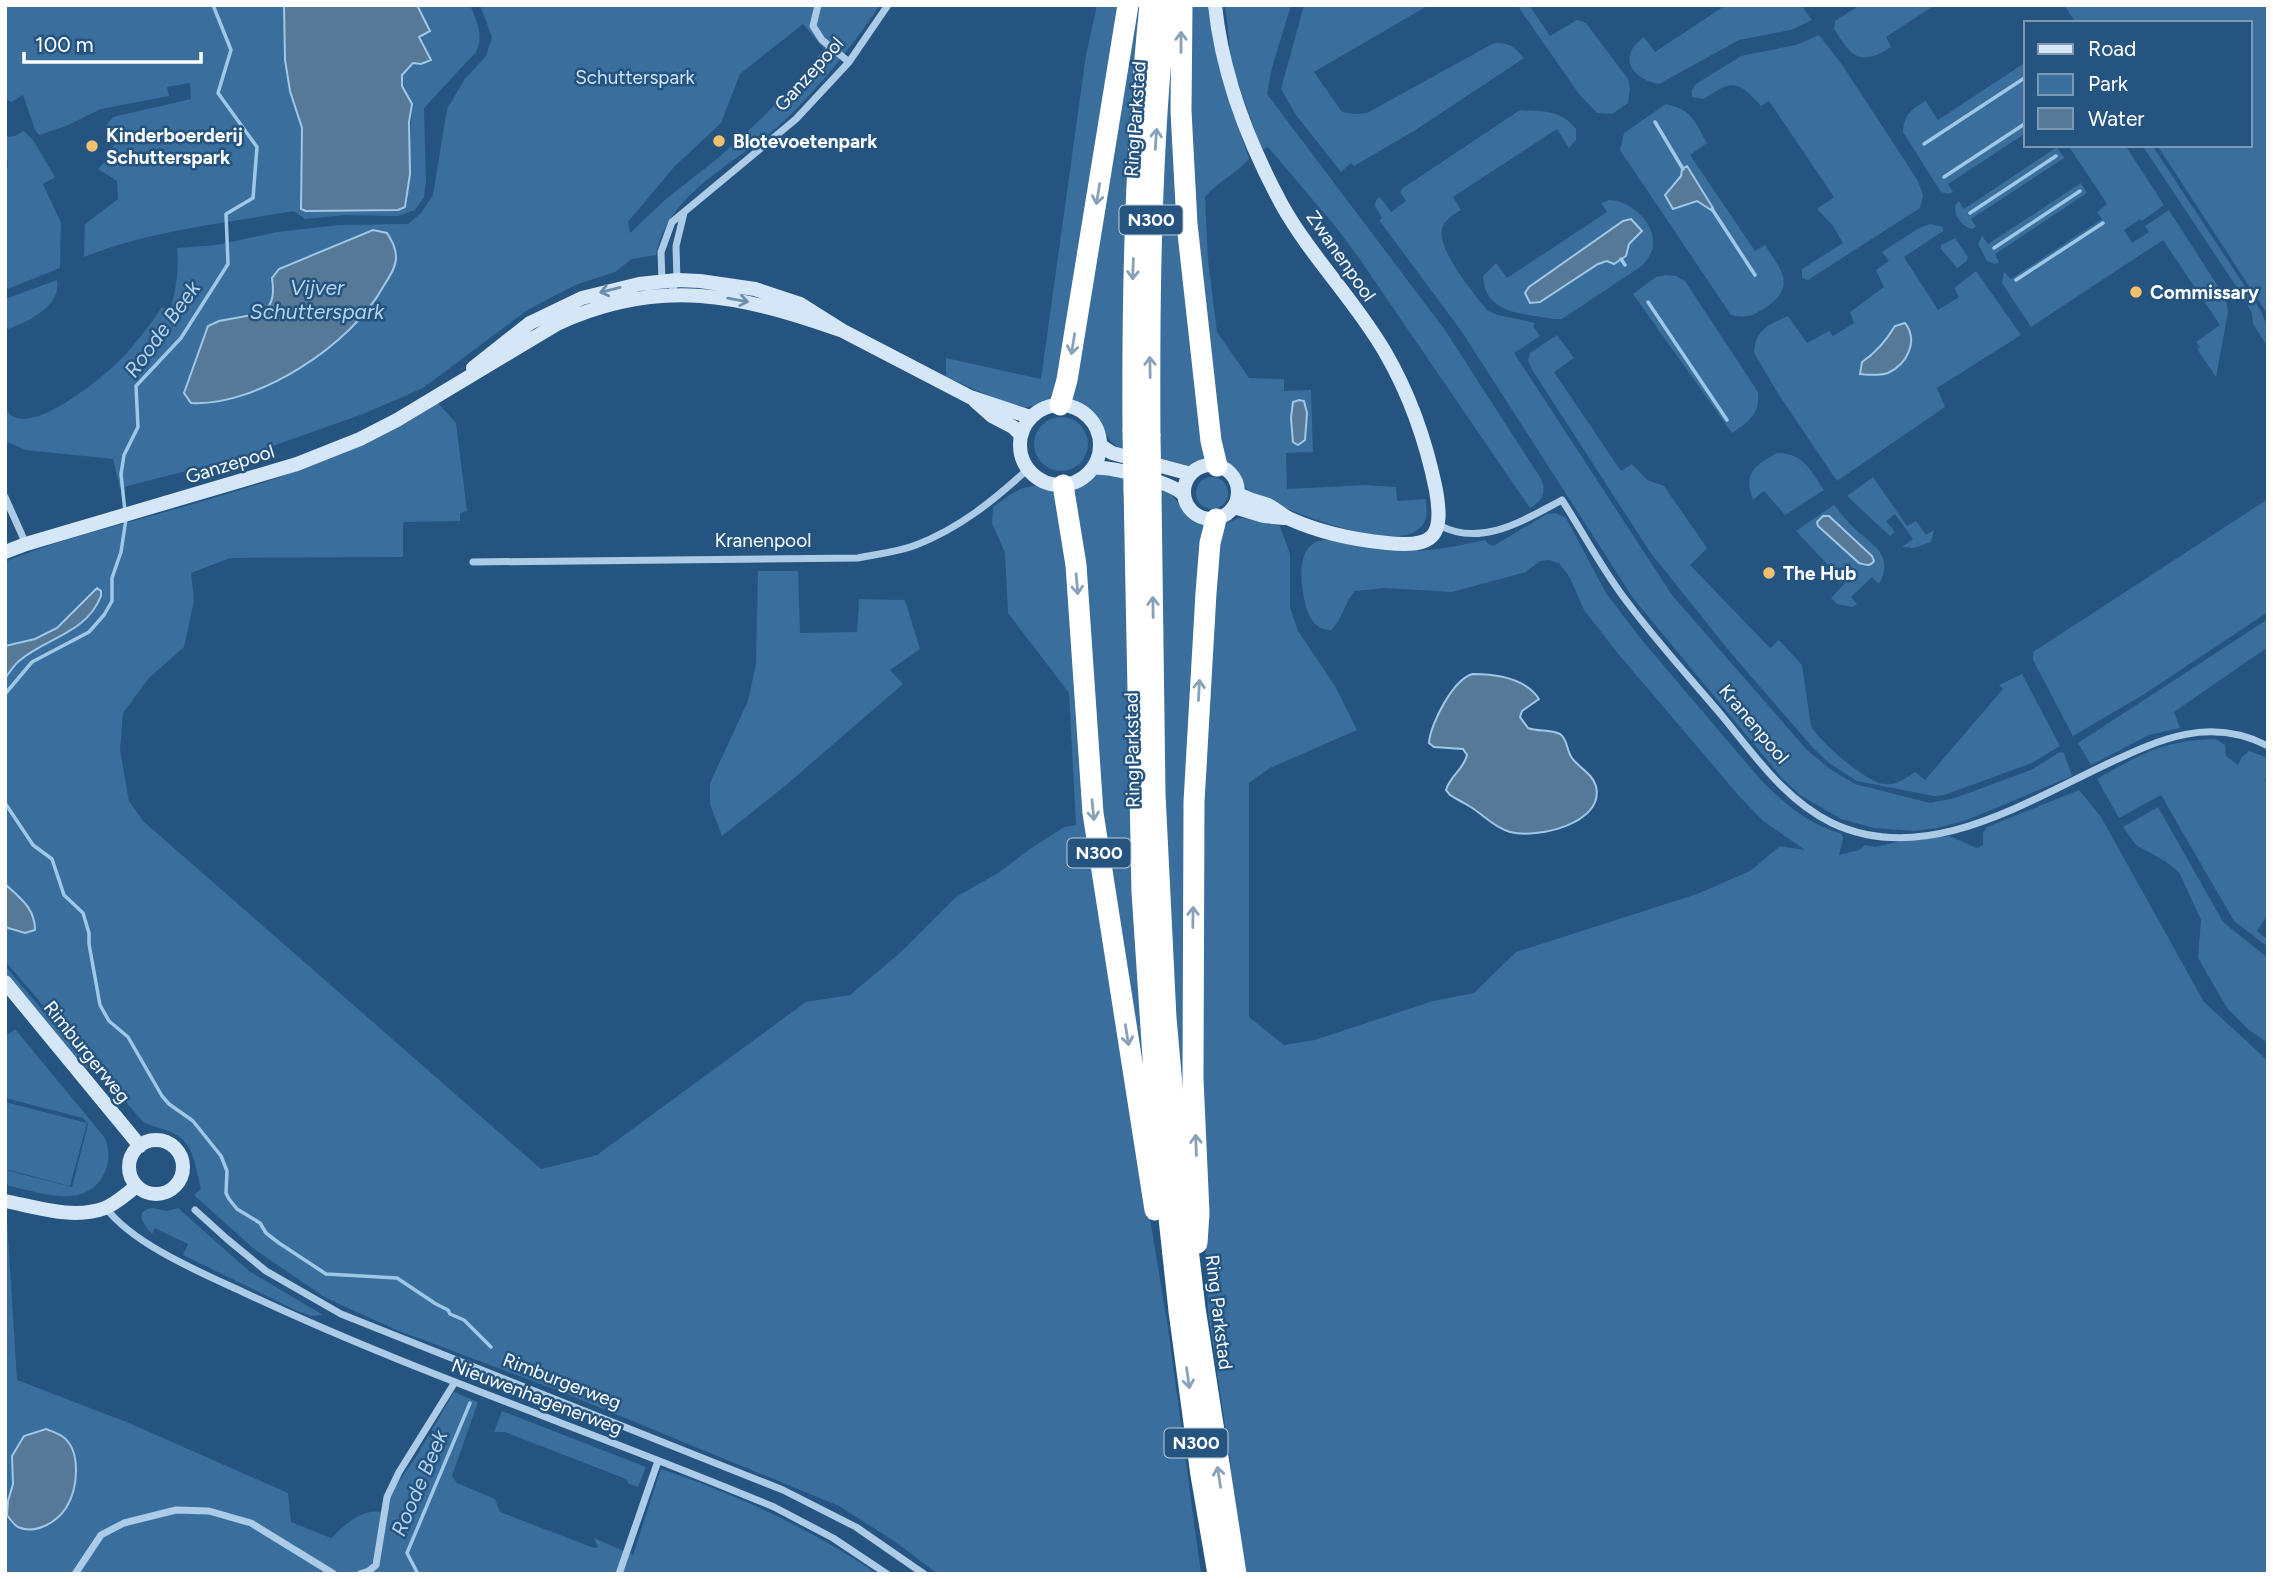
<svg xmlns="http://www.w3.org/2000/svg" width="2273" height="1579" viewBox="0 0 2273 1579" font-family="Figtree,sans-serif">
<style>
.green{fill:#396e9d;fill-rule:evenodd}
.water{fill:#567998;stroke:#9fc7e7;stroke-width:2}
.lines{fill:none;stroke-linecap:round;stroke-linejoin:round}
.stream{stroke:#9fc7e7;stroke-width:3.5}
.street{stroke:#abcbe6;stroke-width:7}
.secondary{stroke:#d5e6f6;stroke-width:14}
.highway{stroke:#fff;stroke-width:21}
.highway-bridge{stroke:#fff;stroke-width:21}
.oneway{stroke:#87a1b9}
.oneway2{stroke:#6b8eaf}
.poi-dot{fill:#f0c06f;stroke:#255480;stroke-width:2.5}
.labels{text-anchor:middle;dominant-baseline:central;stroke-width:5;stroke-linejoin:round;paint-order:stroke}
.shield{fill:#255480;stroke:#beccd9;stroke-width:2}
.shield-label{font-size:18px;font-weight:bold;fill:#fff}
.street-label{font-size:19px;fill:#fff;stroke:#255480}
.park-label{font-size:19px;fill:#cee3f5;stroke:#255480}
.poi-label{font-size:19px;font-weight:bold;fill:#fff;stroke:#255480;text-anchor:start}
.water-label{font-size:21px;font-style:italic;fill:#b6d4ee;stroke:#255480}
</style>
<rect width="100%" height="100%" fill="#255480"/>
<path class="green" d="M5,5h279l1,55 5,31 12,37 -2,80 6,3 92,-1 9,-5 5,-100 -10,-19v-11l11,-12 8,1 -2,-27 11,-5 -13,-27h53c7,17 14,30 6,47l-52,56 2,73 -2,16 -9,13 -17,6 -53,-1 -40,4 -11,-8c-68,12 -145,20 -210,46l1,-33 33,-25 -1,-18 -19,-12 16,-17 -2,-4 6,-10 -13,-11 8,-10 78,-18 -1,-16 -23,4 2,9 -68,13 -35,17 -27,9 -4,-5 -12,-35 -12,7 -6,-4z
M480,5h400c-28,42 -59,80 -95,115 -45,43 -116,69 -129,135l-24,4 -17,13 -37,12 -28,14 -24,13 -103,77 -60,26 -115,41 -128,33 -7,-29 -87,-9 -21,-9v-35c14,43 104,-33 120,-51 13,-15 26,-31 37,-48l8,4c6,-22 9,-40 7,-63l39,-3 61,-13 62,-7 69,-1 13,-11 12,-18 14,-86 17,-29 22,-24 6,-19zM803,24l21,25 -34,40 -28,29 -45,41 -50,39 -37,35 -2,-11 46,-55 47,-44 19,-49zM367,233h20l6,10 3,17c-10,18 -20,39 -34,55 -36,44 -90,76 -146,85 -14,2 -24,7 -32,-7l24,-67 11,-5 44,-8c18,-16 3,-27 16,-44z
M1097,5h25l-61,386 -12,11 -30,7 -73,-32v-19l95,21 45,-324z
M1133,5h9l-15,198 -4,247c-22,-11 -18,-30 -37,-44 -4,-3 -11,-5 -16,-7z
M1187,5h22l21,97 19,57c-13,15 -31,22 -44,38l3,63 9,72 32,46 35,1v12l27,-1 2,62 -27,1 1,36 77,-4 32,2 1,14 29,-2c0,7 2,15 -1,22 -18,42 -141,-14 -170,-25l-7,-5 -10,-17 -15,-14 -34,-271zM1304,401c3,13 4,25 1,39l-12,2 -2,-24 2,-16z
M1225,5h66l-19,63 -5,26 178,236 96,149c6,14 1,22 -11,29l-171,-250 -24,-32 -67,-79 -6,3 -30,-84z
M1304,5h125l-115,67 28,40 12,2 13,-1 127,-70c15,-1 21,4 30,15l-110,73 -60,35 -3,-3 -10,9 -45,-57 -15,-26z
M1517,5h12l21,31 27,-16 9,3 42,56 2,9 -2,15 -16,11 -15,-1 -18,-19z
M1726,5h75l11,15 -21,10 -52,10 -80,44c-28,-5 -42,-28 -15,-47l11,15z
M1860,5h75l-49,32 5,10c-31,20 -39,10 -57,-18l1,-8z
M2064,5h204v310l-111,-170h93v-122h-174z
M1176,11l32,450 -18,7 -29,-3 -3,-217 9,-152z
M1819,35l24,31 75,115 5,14 -3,13 -112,72 -6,-2v-9l41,-26 -10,-17 -16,-17 17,-12 -65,-96 -8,5c-24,-27 -28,-26 -58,-7l-11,-2v-7l4,-6 45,-28 55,-11z
M2026,62v71l-78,51 5,8 -4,2 -8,-2 -38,-60c1,-17 8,-23 23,-31l12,19z
M1666,104c27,6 28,17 41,39l-17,12 65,96 10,-6c18,27 32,43 -2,64 -12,8 -18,9 -32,6l-111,-165 4,-17z
M1520,110c22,1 42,0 56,19v11l-7,8 -12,-19 -104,68 8,13c-8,5 -16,9 -19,19 -5,21 33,66 46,82l10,4 37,8 -2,3 7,10 -26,17 158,242 134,154 24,20 25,15 75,19 25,-5 76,-28 29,-18 4,1 8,23 -105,44 -30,8 -22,3 -41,-3 -33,-9 -41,-24 -19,-18 -148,-179 -171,-266 -83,-112 3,-2 -7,-12 1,-6 4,-3 11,15 15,-11 -6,-9 3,-4z
M24,131l9,9 22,37 -12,7 18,39 -1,45 -55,22v-116l3,-8 -3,-29 10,-1z
M2068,145h57l39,60 -22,16 -2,-2 -16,11 8,13 17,-11 -4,-6 24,-16 57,89 2,13 -12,65 -19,-28 3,-2 -4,-5 24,-17 -57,-85 -132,87 -29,-44 2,-11 7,7 91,-60 -5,-7 10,-8z
M2142,145h10l109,166 7,17v19l-15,-23 -1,-10 -8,-16z
M2057,147l7,11 -93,61 5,8 -4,2c-10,-2 -20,-15 -16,-25l3,-3 5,8z
M2081,183l6,10 -92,61 4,8 -4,2 -8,-3 -9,-17 4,-8 6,8z
M1609,200c19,0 42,19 44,39 2,10 -4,18 -10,26l-81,54h-9c-30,-6 -68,-4 -70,-43l13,-13 11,15 100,-66 -6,-9z
M1930,224l13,3v4l-39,26 34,53 21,-13 -5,-9 22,-17 45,64 -84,53 8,19 -108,74 -58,-86 -25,-42c2,-25 14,-27 34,-37l19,27 22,-12 4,5 21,-13 -4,-11 34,-25 -8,-17 13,-9 -7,-9 37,-24zM1895,326l-23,50 -10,-15c15,-9 24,-20 33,-35z
M1955,238l13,19 -1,4 -10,7 -16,-19v-4z
M1666,275l10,1 9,5 73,111c2,22 -9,30 -26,41l-99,-139 23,-17z
M57,280c5,27 -32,43 -52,50v-31z
M1557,335l17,23 -20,14 67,99 11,-7 15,16 17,6 43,62 -17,17 80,83 9,-8 23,25 9,61c8,15 56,57 73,58 12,2 22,-6 31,-12l10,8 78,-91 -4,-4 23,-11 38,72 -28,17 -88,32 -10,1 -77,-15 -28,-18 -15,-14 -84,-97 -80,-100 -119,-184 -3,-8 2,-7z
M438,403l18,20 11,88 -7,2v8l-57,1v35l-173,1 -39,15 3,28 -10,46 -36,32 -25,34 -3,37 9,51 14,20 398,348 56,-14 209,-153 44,-7 50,-42 56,-56 42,-24 32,-24 34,-22 12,-2 -7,-132 -61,-80 -3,-60 -13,-30 1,-16c20,-15 40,-32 63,-12l49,-24 66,23 17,21 19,11 18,-2 14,-6 23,2 18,6 10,28v54l8,23 37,55 22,44 -87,38 -21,15v234l35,28 31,-5 118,-39 41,-8 42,-41 181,-58 53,-23 30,-25 25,4 -43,-30 -22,-23 -120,-141 -36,-46 -14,-32 -10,-14 -10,-4 -10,1 -14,11 -74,20 -67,-4 -30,3c-11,12 -12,28 -24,39 -14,0 -21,-10 -25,-23 -4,-17 -10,-48 5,-62 14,-12 51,0 68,3 35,7 71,0 106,-8l3,4 5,2 54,-32 9,-1 10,5 40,75 35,46 119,140c24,25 48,45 82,55l1,5 -4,16 20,-5 6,-5 10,2 22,-5 52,-6 28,12 6,-3v-12l4,-6 92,-37 22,27 103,185 64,59v513h-1024l-12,-81 -2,-34 -22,-148 -3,-75 -16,-24 -23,-338 -5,-370 -38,-8 25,600 -3,92 23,140 33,246h-263l-44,-33 -55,-35 -277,-114 -168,-63 -68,-31 -72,-49 -60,-54 7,-6c-5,-20 -7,-45 -26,-55 -10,-5 -22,-7 -32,-12l-138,-161v-399c42,-18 88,-30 132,-42 104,-30 210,-57 301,-117z
M1034 444a27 27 0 1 1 54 0a27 27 0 1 1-54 0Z
M1777,453c27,0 33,17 47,37l-39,25 -21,-24 -11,9c-10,-27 1,-34 24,-47z
M1873,477l34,49 9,-5 10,14 8,-5 -3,12 -18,6 -11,-1 11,-8 -18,-25 -9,7 9,11 -5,4 -43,-40z
M1196 493a16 16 0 1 1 32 0a16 16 0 1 1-32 0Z
M2268,499v113l-125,83 -70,41 -40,-76v-8z
M1834,505c6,7 12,15 18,21 18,18 44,28 27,58l-7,-7 -21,20 6,7 -5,3 -15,-3 -6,-6 14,-15 -49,-52z
M758,571h40l2,62 57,-1 2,-33 46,1 15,49 -30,21 13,14 -118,102 -63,50 -12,-32v-21l38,-82 8,-37z
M2268,619v28l-94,65 6,16 -31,7 -58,30 -13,-22z
M2216,739l9,6 1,11 12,9 4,-8 7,-6 19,7v21h-5l5,3v132l-11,17 11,9v7l-34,-26 -73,-126 -42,23 -22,-39c44,-25 67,-39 119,-40z
M2158,807l65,115 45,36v85l-19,-13 -22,-22 -29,-50 3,-38 -22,-48 -14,-11 -29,-16 -13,-18z
M5,966l86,101 4,6 -13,-9 -77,-91z
M15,1029l90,109c5,13 5,25 -2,38 -20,35 -67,15 -98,9v-15l67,17 16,-63 -5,-6 -78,-20v-61z
M5,1102l82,21 -17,63 -65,-17z
M153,1208l14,3 11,-3 71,63 74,44 -12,1 -16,-6 -112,-55 5,-11 -33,-16 -3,6c-10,-10 -18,-24 1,-26z
M5,1219l2,1 10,160 112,43 159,70 3,29 40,16c15,-14 30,-30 52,-26l7,-18 26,-37 38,-65 24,10 -26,74 5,7 38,16 5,13 94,36 4,-1 -4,-9 39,17 28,-86c72,24 153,61 216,105h-872z
M502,1411l144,56 -8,20 -9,-3 -3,-5 -121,-47h-11z"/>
<path class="water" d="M284,5h133l13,26 -11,6 12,23 -10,4 -8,-1 -11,12v11l10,18 -3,18 1,52 -5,33 -7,3 -92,1 -5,-2 1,-81 -12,-37 -5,-31z
M1687,166l26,42 -2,2 -14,-9 -24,8 -8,-14 16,-19 1,-7z
M1631,219l11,12 -13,13 -3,12 -12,8 -7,-3 -9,3 -58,38 -10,1 -5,-10 4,-6 94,-66z
M373,230l14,3c5,8 9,15 9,25 0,10 -8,21 -13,29 -31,57 -126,120 -192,116l-7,-10 24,-67 11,-5 44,-8c11,-10 11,-21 9,-35l7,-9z
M1905,323c14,18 2,41 -17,50 -9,3 -19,2 -28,1l2,-12c15,-10 24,-21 33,-36z
M1299,400l5,1 3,12 -2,27 -7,5 -5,-3 -2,-24 2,-16z
M1823,516h6l43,40 2,5c-4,6 -8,4 -15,2l-41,-37 -1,-4z
M97,588l4,3v5c-15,38 -54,41 -82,65 -5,4 -9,11 -14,17v-32l30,-7 22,-11z
M1473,674c23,0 52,4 66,25l-17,12 -2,6 8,11c10,4 22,1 32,6 8,5 6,16 12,24 7,10 20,15 24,28 9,38 -60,53 -86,46 -17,-5 -27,-18 -41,-26 -6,-4 -13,-7 -19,-11l-4,-5c4,-14 18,-21 21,-35l-4,-6 -29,-2 -5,-4c1,-19 25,-65 44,-69z
M5,884c15,14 30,24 30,46l-10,3 -20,-6z
M46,1429c5,2 11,4 16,7 20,14 16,53 4,72 -9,14 -31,27 -48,19 -4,-2 -8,-8 -11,-12l1,-14 5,-17 -1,-28 12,-20z"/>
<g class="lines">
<path class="stream" d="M1655,122l28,47
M1924,144l102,-67
M1944,177l82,-54
M1712,209l43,66
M1970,213l86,-57
M1994,248l86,-57
M1621,259l4,6
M2016,280l87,-57
M1648,302l79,118
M125,511l-4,-37 3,-19 14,-28 -2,-41 45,-48 47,-74 -2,-50 27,-16 4,-51 -39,-54 13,-43 -18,-45
M5,694l27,-32 57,-30 15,-17 8,-14v-23l9,-26 5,-33
M5,803l28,42 19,14 12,36 19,18 6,20v11l11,61 9,16 19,16 34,59 7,8 24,17 28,35 6,15 -1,22 3,6 8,10 23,14 6,10 13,10 47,31 71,4 39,26 12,6 2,4 14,6 27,27
M418,1574l-11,-21 63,-150"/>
<path class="street" d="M818,5l-5,21 9,14 27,22
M662,282l-1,-30 11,-30 124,-103 53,-57 39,-57
M670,295l7,-15 -1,-34 8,-33
M5,497l21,47
M1439,525c42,23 85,-5 123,-25 22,34 41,71 66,103 29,39 63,76 95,114 32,39 62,83 109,106 93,44 192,-20 275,-59 53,-25 103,-48 161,-18
M473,562l385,-4c19,-4 40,-6 58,-13 44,-17 78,-45 112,-76
M106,1208c28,37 96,65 139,85 172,81 353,140 529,214l59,31 54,36
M195,1210l32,29 39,32 75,43 442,176 73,37 68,47
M75,1574l26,-39 23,-12 52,-13 33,1 42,12 83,51
M360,1574l9,-3 7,-6 11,-68 12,-25 56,-90
M619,1574l39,-113"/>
<path class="secondary" d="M1215,5c7,69 34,139 67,200 29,52 73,95 103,147 25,43 41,89 51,138 8,46 -1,58 -49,53 -31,-3 -68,-11 -97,-24 -8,-4 -14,-10 -22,-14 -10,-4 -21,-5 -30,-12
M473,368l57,-45 52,-25 57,-14 38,-4 23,1 55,8 45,15 43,27 127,66 60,20
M975,401l17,15 21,11 8,8
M1020 445a40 40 0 1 1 80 0a40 40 0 1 1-80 0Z
M1100,445l12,8 79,21
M1184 492a27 27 0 1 1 54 0a27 27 0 1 1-54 0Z
M1093,468c18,-2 78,14 91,27
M1234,507l30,9 20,2
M5,552l21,-8 271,-80 63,-25 37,-19 160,-96c103,-48 184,-29 286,7
M5,982l135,164
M129 1167a27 27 0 1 1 54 0a27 27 0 1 1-54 0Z
M5,1201c31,6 69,19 100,7 12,-5 22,-15 32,-22"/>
<path class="highway" d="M1182,5l-1,106 6,113 24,217 6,25
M1060,405l7,-25 61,-375
M1133,430c-1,-142 2,-283 17,-425
M1150,435c-1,-143 1,-287 16,-430
M1063,485l13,80 17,248 62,397
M1134,489l8,403 13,196 24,223 22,164 17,99
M1151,494l4,300 11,224 16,180 13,110 41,266
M1197,1243l2,-30 -6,-134 1,-277 12,-209 4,-50 6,-24"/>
<path class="highway-bridge" d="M1133,430l1,59
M1150,435l1,59"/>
</g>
<defs><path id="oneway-shaft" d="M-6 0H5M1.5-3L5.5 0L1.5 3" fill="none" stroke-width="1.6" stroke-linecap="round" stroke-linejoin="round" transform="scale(1.75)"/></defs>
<g class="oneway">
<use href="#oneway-shaft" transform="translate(1181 42) rotate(-90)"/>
<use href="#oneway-shaft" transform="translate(1156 139) rotate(-86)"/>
<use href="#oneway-shaft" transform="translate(1098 194) rotate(99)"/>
<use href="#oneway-shaft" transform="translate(1133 269) rotate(92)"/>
<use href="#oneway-shaft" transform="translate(1073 344) rotate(99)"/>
<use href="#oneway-shaft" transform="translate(1150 367) rotate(-91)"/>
<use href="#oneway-shaft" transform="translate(1077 584) rotate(85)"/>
<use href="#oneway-shaft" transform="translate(1153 607) rotate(-91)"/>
<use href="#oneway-shaft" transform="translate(1199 690) rotate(-87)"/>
<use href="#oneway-shaft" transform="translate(1093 810) rotate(84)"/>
<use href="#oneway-shaft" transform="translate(1193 917) rotate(-89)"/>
<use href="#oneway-shaft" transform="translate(1127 1035) rotate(81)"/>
<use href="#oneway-shaft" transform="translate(1196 1145) rotate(-92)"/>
<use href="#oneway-shaft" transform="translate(1188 1378) rotate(82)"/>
<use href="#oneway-shaft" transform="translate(1219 1477) rotate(-99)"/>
</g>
<g class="oneway2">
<use href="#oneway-shaft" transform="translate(610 290) rotate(166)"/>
<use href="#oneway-shaft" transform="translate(738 300) rotate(10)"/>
</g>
<g class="poi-dot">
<circle cx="719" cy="141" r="7"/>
<circle cx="92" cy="146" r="7"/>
<circle cx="2136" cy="292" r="7"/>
<circle cx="1769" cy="573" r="7"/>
</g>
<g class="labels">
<g class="shield">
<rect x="1119.5" y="205.5" width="63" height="29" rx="5"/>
<rect x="1067.5" y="838.5" width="63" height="29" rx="5"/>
<rect x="1164.5" y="1428.5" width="63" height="29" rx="5"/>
</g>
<g class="shield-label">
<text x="1151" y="220">N300</text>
<text x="1099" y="853">N300</text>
<text x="1196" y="1443">N300</text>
</g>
<g class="street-label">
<text transform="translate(809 74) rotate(-48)">Ganzepool</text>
<text transform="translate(1135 119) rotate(-86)">Ring Parkstad</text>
<text transform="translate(1341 256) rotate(55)">Zwanenpool</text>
<text transform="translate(230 464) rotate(-17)">Ganzepool</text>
<text x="763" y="540">Kranenpool</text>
<text transform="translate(1754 724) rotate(50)">Kranenpool</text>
<text transform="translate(1132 750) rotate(-91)">Ring Parkstad</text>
<text transform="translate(87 1052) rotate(51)">Rimburgerweg</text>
<text transform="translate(1219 1312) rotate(83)">Ring Parkstad</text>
<text transform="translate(562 1381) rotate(21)">Rimburgerweg</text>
<text transform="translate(537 1397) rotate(21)">Nieuwenhagenerweg</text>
</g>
<g class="park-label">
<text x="635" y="77">Schutterspark</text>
</g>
<g class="poi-label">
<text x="106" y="135">Kinderboerderij<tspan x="106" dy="22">Schutterspark</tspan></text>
<text x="733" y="141">Blotevoetenpark</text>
<text x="2150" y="292">Commissary</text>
<text x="1783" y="573">The Hub</text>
</g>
<g class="water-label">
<text x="317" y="287">Vijver<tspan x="317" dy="24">Schutterspark</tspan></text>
<text transform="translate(162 329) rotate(-54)">Roode Beek</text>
<text transform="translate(419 1483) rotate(-67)">Roode Beek</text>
</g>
</g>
<rect width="2273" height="1579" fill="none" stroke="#ffffff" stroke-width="14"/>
<rect x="2024" y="21" width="228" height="126" fill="#255480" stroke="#7c98b3" stroke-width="2"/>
<rect x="2038" y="44" width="35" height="10" fill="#d5e6f6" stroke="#7c98b3" stroke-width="2"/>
<text x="2088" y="56" font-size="21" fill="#ffffff">Road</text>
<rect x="2038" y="74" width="35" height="21" fill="#396e9d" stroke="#7c98b3" stroke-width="2"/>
<text x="2088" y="91" font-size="21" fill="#ffffff">Park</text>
<rect x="2038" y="108" width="35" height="21" fill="#567998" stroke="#7c98b3" stroke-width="2"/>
<text x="2088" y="126" font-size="21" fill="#ffffff">Water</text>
<path d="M24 52v10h177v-10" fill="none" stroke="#ffffff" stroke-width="3.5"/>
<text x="35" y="52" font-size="21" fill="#ffffff" stroke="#255480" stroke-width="5" paint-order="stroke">100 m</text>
</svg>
